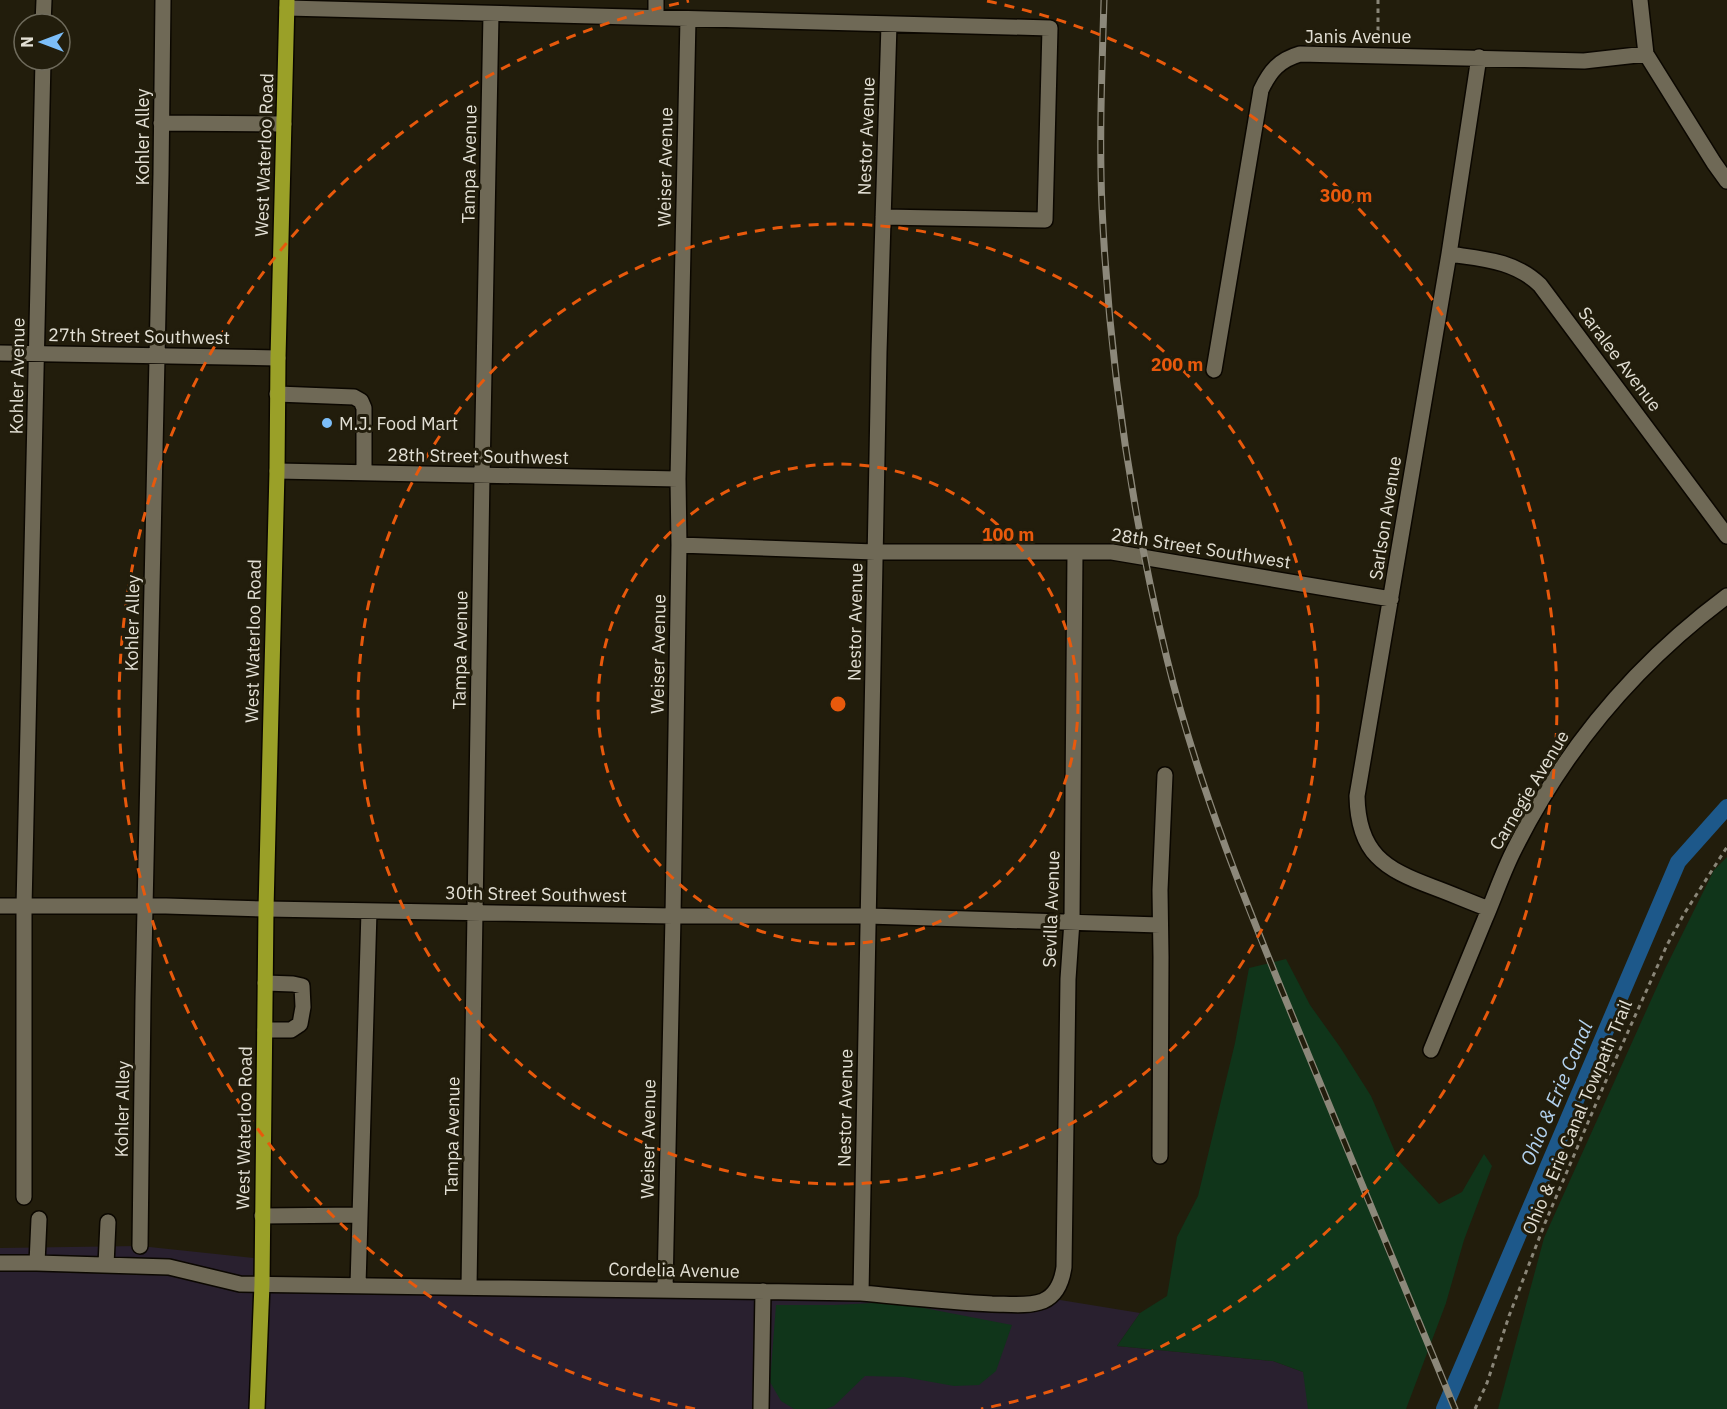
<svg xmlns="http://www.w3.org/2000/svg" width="1727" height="1409" viewBox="0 0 1727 1409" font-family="'IBM Plex Sans',sans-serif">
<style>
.industrial{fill:#29202f}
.green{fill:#10351a}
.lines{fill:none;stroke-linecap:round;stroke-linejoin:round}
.canal{stroke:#1d588a;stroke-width:16}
.minor-casing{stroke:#0b0700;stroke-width:18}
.major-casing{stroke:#0b0700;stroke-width:18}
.path{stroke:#8a8678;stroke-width:3;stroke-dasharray:4.5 4.5;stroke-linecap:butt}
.minor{stroke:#6f6956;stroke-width:15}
.major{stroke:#9aa028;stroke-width:15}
.rail-casing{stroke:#8c887a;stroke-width:7}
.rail{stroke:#221d0c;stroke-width:4.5;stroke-dasharray:14;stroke-linecap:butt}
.ring{fill:none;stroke:#e8590c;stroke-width:3;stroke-dasharray:10 8}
.poi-dot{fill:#7cbef9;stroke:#221d0c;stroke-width:2}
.labels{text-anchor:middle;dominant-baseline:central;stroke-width:6;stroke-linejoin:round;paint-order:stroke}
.street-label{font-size:18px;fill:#e3e0d5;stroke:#221d0c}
.poi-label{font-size:18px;fill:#e3e0d5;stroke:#221d0c;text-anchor:start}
.water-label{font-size:20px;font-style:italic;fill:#b3d2ef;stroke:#221d0c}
.centre{fill:#e8590c;stroke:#221d0c;stroke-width:3}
.ring-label{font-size:18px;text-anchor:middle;font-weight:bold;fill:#e8590c;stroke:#221d0c;stroke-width:6;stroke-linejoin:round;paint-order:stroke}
</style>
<rect width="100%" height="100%" fill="#221d0c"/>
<path class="industrial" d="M140,1246l122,13v24l687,19 99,-4 92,15 -23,33 156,15 30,11 72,37h-1375v-161z"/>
<path class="green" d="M1727,857v552h-229l46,-171 121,-269 49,-99z
M1286,959l24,46 30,42 31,49 28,65 40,43 23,-12 22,-38 8,12 -28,74 -18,63 -40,106h-98l-5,-37 -30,-11 -156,-15 23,-33 27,-17 10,-59 21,-41 37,-153 14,-75z
M893,1302l119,23 -16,46 -17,14 -25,1 -50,-9 -39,-1 -31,30 -8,3h-32l-13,-8 -11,-19 6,-77h59z"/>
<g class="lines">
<path class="canal" d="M1444,1409l234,-547 49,-55"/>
<g class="minor-casing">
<path id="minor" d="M1640,0l6,54 68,109 13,18
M287,8l763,20 -5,192 -162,-3
M656,17v-17
M43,24l1,-24
M1479,57l-30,197 -92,542c1,57 27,73 76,91 19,7 37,15 56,22
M161,123l123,1
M1449,254c33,5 65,6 91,31l187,251
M0,353l278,5
M1214,370l47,-280c9,-19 18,-30 39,-36l284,7 62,-7
M277,394l77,3 7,4 3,7v65
M277,471l401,8
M679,545l196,7h237l279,47
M0,906h166l100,3 407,7h195l292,9
M265,1030h26l9,-6 3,-17 -1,-21 -9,-2 -28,-1
M1431,1050c18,-44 36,-87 54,-131 10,-23 18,-48 30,-71 50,-100 122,-185 212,-252
M1160,1156l1,-199 -1,-67 5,-115
M24,1197v-290l19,-847
M262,1216l98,-1
M39,1219l-2,44 132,4 71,17 621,9c44,4 87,9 131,11 15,0 36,3 51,-3 14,-6 19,-20 21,-34l4,-288 4,-58 3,-369
M140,1246l3,-246 18,-826 2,-174
M0,1263h37
M106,1265l2,-43
M358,1285l11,-374
M469,1287l13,-812 9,-461
M665,1289l8,-373 6,-371 -1,-66 10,-460
M861,1293l18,-941 10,-328
M761,1409l2,-118"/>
</g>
<g class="major-casing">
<path id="major" d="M257,1409l5,-125 4,-375 11,-438 1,-113 9,-358"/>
</g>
<path class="path" d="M1378,40v-40
M1475,1409l12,-26 22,-67 36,-93 59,-138 63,-140 17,-31 43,-67"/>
<use href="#minor" class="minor"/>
<use href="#major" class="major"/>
<g class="rail-casing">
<path id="rail" d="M1104,0c-2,69 -5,138 -2,207 7,152 29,303 65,452 33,136 88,266 141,395 49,119 98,237 147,355"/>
</g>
<use href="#rail" class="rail"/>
</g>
<g class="ring">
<circle cx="838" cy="704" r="240"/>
<circle cx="838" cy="704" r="480"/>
<path d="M695 1409A719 719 0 0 1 689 1M987 1A719 719 0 0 1 981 1409"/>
</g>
<circle class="poi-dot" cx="327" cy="423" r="6"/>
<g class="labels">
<g class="street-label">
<text x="1358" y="36">Janis Avenue</text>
<text transform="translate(866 136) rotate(-88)">Nestor Avenue</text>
<text transform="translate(142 137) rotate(-90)">Kohler Alley</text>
<text transform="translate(264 155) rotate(-88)">West Waterloo Road</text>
<text transform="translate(469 164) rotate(-89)">Tampa Avenue</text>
<text transform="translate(665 167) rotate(-89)">Weiser Avenue</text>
<text transform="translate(139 336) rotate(1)">27th Street Southwest</text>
<text transform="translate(1620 359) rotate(53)">Saralee Avenue</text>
<text transform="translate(17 376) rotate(-89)">Kohler Avenue</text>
<text transform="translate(478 456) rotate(1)">28th Street Southwest</text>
<text transform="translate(1385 518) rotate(-81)">Sarlson Avenue</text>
<text transform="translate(1201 548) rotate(9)">28th Street Southwest</text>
<text transform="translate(855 622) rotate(-89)">Nestor Avenue</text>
<text transform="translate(132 623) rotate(-89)">Kohler Alley</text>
<text transform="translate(253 641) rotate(-89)">West Waterloo Road</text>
<text transform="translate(460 650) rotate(-89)">Tampa Avenue</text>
<text transform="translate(658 654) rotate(-89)">Weiser Avenue</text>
<text transform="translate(1529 790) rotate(-59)">Carnegie Avenue</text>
<text transform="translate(536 894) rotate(1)">30th Street Southwest</text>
<text transform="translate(1051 909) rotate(-88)">Sevilla Avenue</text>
<text transform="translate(845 1108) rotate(-89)">Nestor Avenue</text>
<text transform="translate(122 1109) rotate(-89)">Kohler Alley</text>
<text transform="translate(1577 1117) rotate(-67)">Ohio &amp; Erie Canal Towpath Trail</text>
<text transform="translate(244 1128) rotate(-89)">West Waterloo Road</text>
<text transform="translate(452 1136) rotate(-89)">Tampa Avenue</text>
<text transform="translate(648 1139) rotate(-89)">Weiser Avenue</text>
<text transform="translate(674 1270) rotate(1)">Cordelia Avenue</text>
</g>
<g class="poi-label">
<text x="339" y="423">M.J. Food Mart</text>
</g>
<g class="water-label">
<text transform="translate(1556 1093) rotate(-67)">Ohio &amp; Erie Canal</text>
</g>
</g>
<circle cx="838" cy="704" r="9" class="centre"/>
<g class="ring-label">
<text x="1346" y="202">300 m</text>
<text x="1177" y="371">200 m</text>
<text x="1008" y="541">100 m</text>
</g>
<g transform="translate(42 42) rotate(270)"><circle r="28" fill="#221d0c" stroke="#6f6b5c" stroke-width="1.5"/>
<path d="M0-4.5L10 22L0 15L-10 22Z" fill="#7cbef9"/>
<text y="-9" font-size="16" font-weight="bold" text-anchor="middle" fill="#e3e0d5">N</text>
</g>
</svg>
